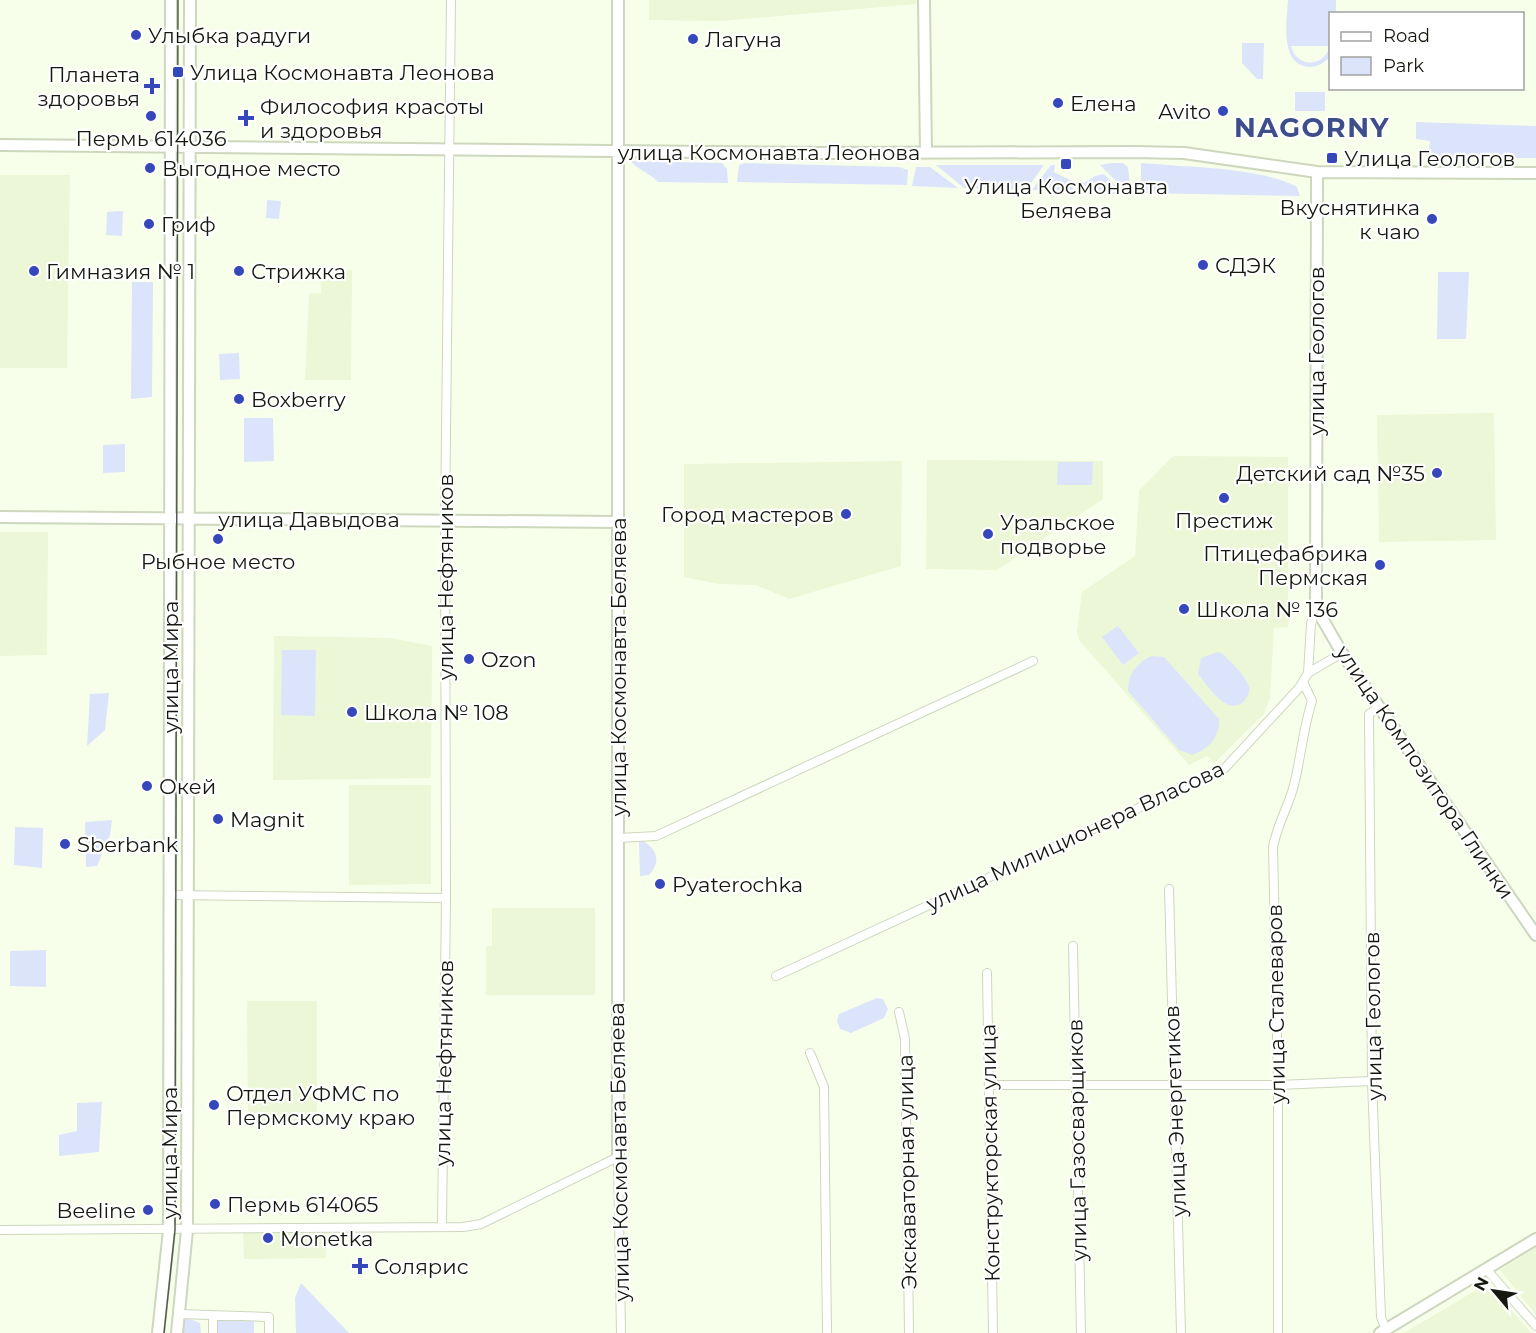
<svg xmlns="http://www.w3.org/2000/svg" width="1536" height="1333" viewBox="0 0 1536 1333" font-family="Montserrat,sans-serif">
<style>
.built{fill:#ebf7d6}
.green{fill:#dce4fc;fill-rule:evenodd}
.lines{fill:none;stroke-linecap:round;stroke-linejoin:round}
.street-casing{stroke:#cdd7bd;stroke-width:10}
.secondary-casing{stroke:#cdd7bd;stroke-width:14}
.street{stroke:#fff;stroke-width:8}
.secondary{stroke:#fff;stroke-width:10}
.tram{stroke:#565a4e;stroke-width:1.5}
.poi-dot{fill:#3547ba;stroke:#fff;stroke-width:2}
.labels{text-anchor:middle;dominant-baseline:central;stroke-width:4.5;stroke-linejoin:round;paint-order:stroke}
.poi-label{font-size:21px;fill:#15180f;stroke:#fff;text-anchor:start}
.street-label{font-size:21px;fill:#15180f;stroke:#fff}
.district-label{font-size:27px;font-weight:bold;letter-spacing:1.5px;fill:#3e4e8a;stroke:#fff}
</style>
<rect width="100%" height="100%" fill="#f7ffea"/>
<path class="built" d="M649,0h267v4l-194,17 -73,-1z
M0,175h70l-3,193h-67z
M320,270h32l-1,110h-46l4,-86 12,-1z
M1494,413l2,127 -117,2 -2,-127z
M1173,456l115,1v170l-14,1 -4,69 -6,17 -50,49 -7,-7 -18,9 -110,-125 -2,-8 5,-40 53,-36 4,-65z
M927,460l176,1v38l-106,71 -71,-1z
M902,461l-1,105 -112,33 -33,-14 -37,-1 -35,-7v-113z
M0,532h48l-1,123 -47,1z
M274,636l116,2 42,8 -1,132 -158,2z
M349,785h82v99l-82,1z
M492,908h103v87h-109v-49h6z
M247,1001h70v121h-69z
M243,1229l83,1v28l-82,1z
M1536,1248v67l-36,-45z
M1488,1283l43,50h-127z"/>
<path class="green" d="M1288,0h48v13l-6,1v61v-18c-6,6 -12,10 -21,10 -30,-2 -22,-47 -21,-67zM1291,46h37v5c-9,17 -32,15 -37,-5z
M1242,43h22l-1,36h-6l-15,-16z
M1295,92h30v19h-30z
M1416,122l120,4v32h-108l2,-17 -14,-2z
M631,161l91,2 5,6 1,14 -70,-1c-8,-9 -22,-13 -27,-21z
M745,163l154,4 9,3 -1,15 -170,-3 2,-17z
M1112,163h11l5,4 3,27 -3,-1 -28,-28z
M1141,163c42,4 120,4 156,24l3,9 -159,-3z
M936,165h108l-18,25 -62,-2z
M1051,165h4l-1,7 20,10 -2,10 -40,-2z
M916,167h14l28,21 -46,-2z
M1104,174l20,20 -43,-1 1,-9 13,-8z
M267,200l14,1 -2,18 -13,-1z
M123,211l-1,25 -16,-1 1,-23z
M1438,272h31l-3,67h-29z
M132,282h21l-1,115 -21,2z
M239,353l1,26 -20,1 -1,-26z
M244,418h29l1,43 -30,1z
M125,444v28l-22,1v-28z
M1058,462h35l-1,23h-35z
M1118,626l21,27 -16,12 -21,-28z
M282,650h34l-1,66 -34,-1z
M1217,652l5,1c8,9 24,22 27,34 1,5 -1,9 -4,13 -17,19 -38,-15 -47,-26l3,-16z
M1152,656l12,1 55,62c1,18 -10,30 -27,36l-13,-5 -51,-59c0,-17 8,-28 24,-35z
M109,693l-4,37 -18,16 3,-52z
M112,820l-2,15 -13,31 -11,1 -1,-45z
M15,827l28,1 -1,40 -28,-3z
M643,841c15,9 18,21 6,34l-9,1 -1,-34z
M46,950v37l-36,-1v-35z
M877,998l6,1 5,10 -4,9 -33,15 -11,-4 -3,-8 2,-7z
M102,1102l-3,50 -40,4v-21l18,-4v-28z
M301,1283l48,50h-53l-1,-35z
M185,1317l15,6 1,10h-18z
M218,1320h36v13h-36z"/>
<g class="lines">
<g class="street-casing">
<path id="street" d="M1308,673l3,-49 5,-16
M1379,707l-10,7 3,367 9,236 5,13
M618,838l38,-2 377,-175
M1169,889l12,444
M170,895l276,3
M1073,946l8,387
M987,973l6,360
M776,976l449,-208 74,-80 9,-15 34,-20
M899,1012l6,27 4,294
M810,1053l14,34 3,246
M989,1085h289l94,-4
M442,1226l4,-328 -1,-378 6,-520
M0,1230l463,-3 18,-3 137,-67 3,176
M1487,1270l49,56
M179,1314l90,3v16
M213,1333v-17
M1278,1333v-248l-5,-238c5,-25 15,-39 21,-62 7,-28 9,-56 18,-84l-9,-19"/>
</g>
<g class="secondary-casing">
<path id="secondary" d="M618,0v1157
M924,0l2,153
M0,145l822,8 312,-1 50,1 133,19 219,1
M1317,172l-1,436 26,45 194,282
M0,517l618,5
M158,1333l11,-103 2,-1230
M177,1333l10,-103 3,-1230
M1380,1333l156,-94"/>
</g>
<use href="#street" class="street"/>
<use href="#secondary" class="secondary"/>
<path class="tram" d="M164,1333l11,-103 3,-1230"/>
</g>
<g class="poi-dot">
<circle cx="136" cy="35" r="6"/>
<circle cx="693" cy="39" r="6"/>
<rect x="172" y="66" width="12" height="12" rx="3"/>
<path d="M149 77h6v6h6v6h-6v6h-6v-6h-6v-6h6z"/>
<circle cx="1058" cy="103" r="6"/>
<circle cx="1223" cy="111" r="6"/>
<circle cx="151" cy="116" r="6"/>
<path d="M243 109h6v6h6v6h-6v6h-6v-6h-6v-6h6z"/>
<rect x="1326" y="152" width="12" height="12" rx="3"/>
<rect x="1060" y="158" width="12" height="12" rx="3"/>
<circle cx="150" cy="168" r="6"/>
<circle cx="1432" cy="219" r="6"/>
<circle cx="149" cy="224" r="6"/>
<circle cx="1203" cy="265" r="6"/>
<circle cx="34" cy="271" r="6"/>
<circle cx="239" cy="271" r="6"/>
<circle cx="239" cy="399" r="6"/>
<circle cx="1437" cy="473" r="6"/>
<circle cx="1224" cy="498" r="6"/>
<circle cx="846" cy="514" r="6"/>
<circle cx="988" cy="534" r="6"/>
<circle cx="218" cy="539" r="6"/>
<circle cx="1380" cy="565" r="6"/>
<circle cx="1184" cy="609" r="6"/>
<circle cx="469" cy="659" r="6"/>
<circle cx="352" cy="712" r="6"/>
<circle cx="147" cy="786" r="6"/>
<circle cx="218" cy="819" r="6"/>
<circle cx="65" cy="844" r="6"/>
<circle cx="660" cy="884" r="6"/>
<circle cx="214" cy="1105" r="6"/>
<circle cx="215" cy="1204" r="6"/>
<circle cx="148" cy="1210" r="6"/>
<circle cx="268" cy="1238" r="6"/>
<path d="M357 1257h6v6h6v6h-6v6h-6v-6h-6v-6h6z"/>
</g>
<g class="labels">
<g class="poi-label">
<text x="148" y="35">Улыбка радуги</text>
<text x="705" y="39">Лагуна</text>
<text x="190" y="72">Улица Космонавта Леонова</text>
<text x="140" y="74" text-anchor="end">Планета<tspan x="140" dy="24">здоровья</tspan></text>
<text x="1070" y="103">Елена</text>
<text x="260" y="106">Философия красоты<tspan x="260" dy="24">и здоровья</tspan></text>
<text x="1211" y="111" text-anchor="end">Avito</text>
<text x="151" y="138" text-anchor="middle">Пермь 614036</text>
<text x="1344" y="158">Улица Геологов</text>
<text x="162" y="168">Выгодное место</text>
<text x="1066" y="186" text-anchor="middle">Улица Космонавта<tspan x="1066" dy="24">Беляева</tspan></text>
<text x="1420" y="207" text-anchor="end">Вкуснятинка<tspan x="1420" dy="24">к чаю</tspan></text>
<text x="161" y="224">Гриф</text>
<text x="1215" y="265">СДЭК</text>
<text x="46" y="271">Гимназия № 1</text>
<text x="251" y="271">Стрижка</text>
<text x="251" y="399">Boxberry</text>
<text x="1425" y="473" text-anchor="end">Детский сад №35</text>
<text x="834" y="514" text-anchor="end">Город мастеров</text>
<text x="1224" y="520" text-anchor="middle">Престиж</text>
<text x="1000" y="522">Уральское<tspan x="1000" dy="24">подворье</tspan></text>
<text x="1368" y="553" text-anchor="end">Птицефабрика<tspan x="1368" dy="24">Пермская</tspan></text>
<text x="218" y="561" text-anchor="middle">Рыбное место</text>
<text x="1196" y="609">Школа № 136</text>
<text x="481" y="659">Ozon</text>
<text x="364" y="712">Школа № 108</text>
<text x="159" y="786">Окей</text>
<text x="230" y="819">Magnit</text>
<text x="77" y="844">Sberbank</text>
<text x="672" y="884">Pyaterochka</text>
<text x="226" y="1093">Отдел УФМС по<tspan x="226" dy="24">Пермскому краю</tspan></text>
<text x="227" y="1204">Пермь 614065</text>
<text x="136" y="1210" text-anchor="end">Beeline</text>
<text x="280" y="1238">Monetka</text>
<text x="374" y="1266">Солярис</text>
</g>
<g class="street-label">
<text x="769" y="152">улица Космонавта Леонова</text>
<text transform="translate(1316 351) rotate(-90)">улица Геологов</text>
<text x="309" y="519">улица Давыдова</text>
<text transform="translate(445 577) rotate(-90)">улица Нефтяников</text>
<text transform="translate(170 667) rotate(-90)">улица Мира</text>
<text transform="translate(618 667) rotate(-90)">улица Космонавта Беляева</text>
<text transform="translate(1425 772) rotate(56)">улица Композитора Глинки</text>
<text transform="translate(1075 836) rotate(-25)">улица Милиционера Власова</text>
<text transform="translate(1276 1004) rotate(-91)">улица Сталеваров</text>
<text transform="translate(1373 1016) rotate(-91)">улица Геологов</text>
<text transform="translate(444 1063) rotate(-89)">улица Нефтяников</text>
<text transform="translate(1175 1111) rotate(-92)">улица Энергетиков</text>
<text transform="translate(1077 1140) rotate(-91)">улица Газосварщиков</text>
<text transform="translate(619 1152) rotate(-91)">улица Космонавта Беляева</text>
<text transform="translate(169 1153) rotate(-90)">улица Мира</text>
<text transform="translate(990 1153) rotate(-91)">Конструкторская улица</text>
<text transform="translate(907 1172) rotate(-91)">Экскаваторная улица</text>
</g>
<g class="district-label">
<text x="1312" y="127">NAGORNY</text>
</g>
</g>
<rect x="1329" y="12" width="195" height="78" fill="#ffffff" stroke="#a1a39f" stroke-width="1.5"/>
<rect x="1341" y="32" width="30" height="9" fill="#ffffff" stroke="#a1a39f" stroke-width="1.5"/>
<text x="1383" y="42" font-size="18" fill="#15180f">Road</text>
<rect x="1341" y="57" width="30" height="18" fill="#dce4fc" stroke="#a1a39f" stroke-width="1.5"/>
<text x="1383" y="72" font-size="18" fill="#15180f">Park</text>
<g transform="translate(1494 1291) rotate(299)" stroke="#ffffff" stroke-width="4.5" paint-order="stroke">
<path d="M0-4.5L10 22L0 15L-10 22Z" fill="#15180f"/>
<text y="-9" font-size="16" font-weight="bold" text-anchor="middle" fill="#15180f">N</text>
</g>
</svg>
